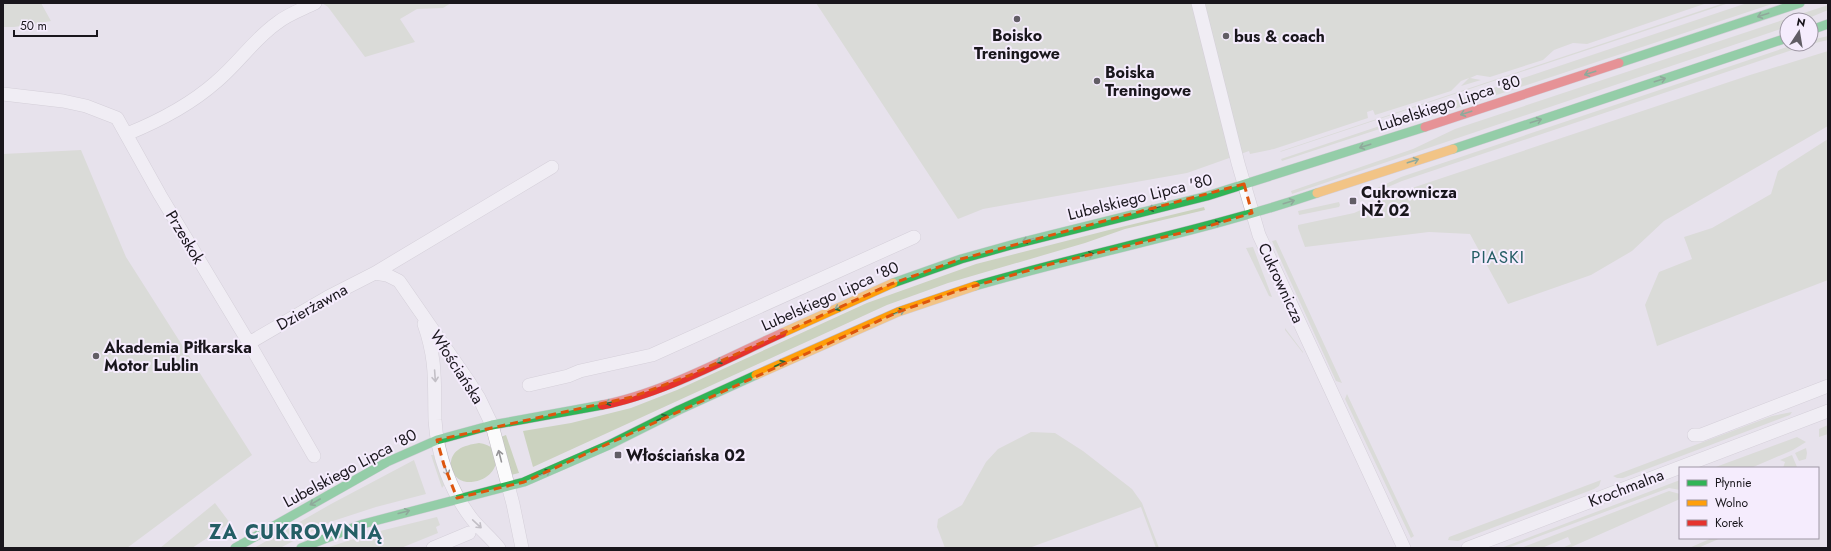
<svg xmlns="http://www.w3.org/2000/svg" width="1831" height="551" viewBox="0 0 1831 551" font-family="Jost,sans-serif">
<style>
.green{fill:#cbd2bf}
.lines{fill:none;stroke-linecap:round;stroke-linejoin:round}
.street-casing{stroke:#bdb9c1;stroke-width:14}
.fast-casing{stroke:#bdb9c1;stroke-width:10}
.slow-casing{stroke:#bdb9c1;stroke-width:10}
.jam-casing{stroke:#bdb9c1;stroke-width:10}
.street{stroke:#fbfbfc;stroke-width:13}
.fast{stroke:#30b455;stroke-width:9}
.slow{stroke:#ff9f0a;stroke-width:9}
.jam{stroke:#e5322d;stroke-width:9}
.oneway{stroke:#246538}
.oneway2{stroke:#959497}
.marked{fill:none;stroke:#de560d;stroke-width:3;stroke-dasharray:8 5;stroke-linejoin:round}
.poi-dot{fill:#615d65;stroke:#f5ecfd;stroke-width:1.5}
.labels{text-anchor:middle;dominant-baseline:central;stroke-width:4;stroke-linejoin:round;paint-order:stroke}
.poi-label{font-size:16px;font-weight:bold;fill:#19161c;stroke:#f5ecfd;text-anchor:start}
.street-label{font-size:16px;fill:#19161c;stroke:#f5ecfd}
.neighbourhood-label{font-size:17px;letter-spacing:1px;fill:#245e65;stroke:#f5ecfd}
.district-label{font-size:20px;font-weight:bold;letter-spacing:1px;fill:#245e65;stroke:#f5ecfd}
</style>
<rect width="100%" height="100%" fill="#e7e2ec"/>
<path class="green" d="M3,3h38l10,18 -37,6h-11z
M322,3h129l-8,5 -26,1 -17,10 15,23 -50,15 -37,-50z
M816,3h891l-120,41 -14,-1 -19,7 -11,10 -53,17 -13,-2 -7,3 11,2 -20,6 8,-8 -8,3 -10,10 -76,24 -2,-5 -6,2 1,6 -94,31 -24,5 -1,-3 -62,22 -204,36 -25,10z
M1724,3h5l-449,149 1,-1z
M1747,3h28l-342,113 -29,5 -122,40 -1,-2z
M1828,5v5l-24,10h-17v7l-495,167 -1,-3 122,-42 42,-20z
M1828,36v4l-17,4v-4z
M1796,44h14l-408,137 -21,9 -3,1 -1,-3 24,-11z
M1828,51v75l-164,95 -32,30 -41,24 -83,29 -38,-70 -41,-2 -124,15 -7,-19v-3l56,-12 49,-22 347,-116z
M1828,139v141l-171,66 -12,-41 14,-33 33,-13 -8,-22 28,-9 59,-34 7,-23z
M81,150l45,107 126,198 -125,93h-124v-394z
M1339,202l1,3 -1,2 -40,8 -1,-4z
M1204,207l1,3 -80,19 -40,14 -137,40 -61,22 -354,162 -10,-36 48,-8 60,-15 46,-18 190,-87 109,-39 133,-34z
M1276,240l66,143 -6,-2 -64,-140z
M1253,247l19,50 -3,-1 -23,-48z
M1285,328l18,24v1l-18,-23z
M1347,394l67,142 -3,2 -66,-139z
M1792,412l-2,3 -167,63h-6l-4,-2 159,-60z
M1828,425v9l-9,3v-8z
M1031,432l24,1 28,18 49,38 10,14 17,45h-3l-15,-41 -112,41h-84l-8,-21 1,-8 24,-14 24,-43 12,-13z
M506,435l13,38 -8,2 -10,-38z
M1797,437l9,5 -13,8 -42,18h-38z
M479,443c29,3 20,40 -12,39 -16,-1 -22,-23 -9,-32 5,-4 14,-6 21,-7z
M1806,448l1,5 -1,6 -7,2 -4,-8z
M431,455h5l9,29 -3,4z
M1792,455l5,12 -14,1 2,-6 -5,-2z
M414,460l12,34 -50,13 -46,15 -50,26h-26l77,-44z
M1601,480l-2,6 -5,3 -136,52 -10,-1 1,-3z
M1680,480v10l-11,-2 -161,60h-7z
M1669,491l11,3v5l-111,49h-7l9,-4 -3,-7 -26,11h-21z
M215,503l15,20 -38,25h-32z
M437,517l3,8 -4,2 2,6 -37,15h-75l46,-15z
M1712,538h9l-23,10h-9z"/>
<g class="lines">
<g class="street-casing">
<path id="street" d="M1198,3l40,160 21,72 145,313
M3,94l60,7 23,5 31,12 43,77 89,148 65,113
M127,134c32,-13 63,-29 89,-52 22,-18 38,-43 61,-59 11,-9 26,-14 38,-20
M375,273l12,2 12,6 70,101 10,16 13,27 21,79 9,44
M424,324c13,37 10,59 11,96 2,35 16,72 37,99 8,10 19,19 27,29
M249,343l79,-46 47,-24 177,-106
M529,385l39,-9 12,-5 72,-16 262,-118
M1694,435h7l127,-49
M433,548l36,-15
M1468,548l360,-137"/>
</g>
<g class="fast-casing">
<path id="fast" d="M1811,30l17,-6
M1619,63l181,-60
M1453,149l334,-111
M893,283l68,-24 50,-14 196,-49 218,-69
M975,286c113,-33 230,-55 342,-93
M235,548l152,-86 50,-22 55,-15 110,-20
M301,548l62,-24 161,-42 85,-37 70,-35 77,-35"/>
</g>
<g class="slow-casing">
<path id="slow" d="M1317,193l136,-44
M782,333l111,-50
M756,375l142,-63 77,-26"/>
</g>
<g class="jam-casing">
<path id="jam" d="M1425,127l194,-64
M602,405c59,-11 125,-47 180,-72"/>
</g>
<use href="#street" class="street"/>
<use href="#fast" class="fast"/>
<use href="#slow" class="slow"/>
<use href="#jam" class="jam"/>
</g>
<defs><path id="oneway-shaft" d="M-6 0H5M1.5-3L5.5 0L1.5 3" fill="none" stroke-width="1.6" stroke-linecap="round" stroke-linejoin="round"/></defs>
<g class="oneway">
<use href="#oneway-shaft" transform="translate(1763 15) rotate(162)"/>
<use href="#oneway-shaft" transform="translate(1590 73) rotate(162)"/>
<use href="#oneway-shaft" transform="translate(1660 80) rotate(-18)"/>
<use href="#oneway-shaft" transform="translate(1466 113) rotate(162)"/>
<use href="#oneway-shaft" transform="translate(1536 121) rotate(-18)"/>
<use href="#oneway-shaft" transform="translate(1365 146) rotate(162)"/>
<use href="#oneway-shaft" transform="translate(1413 161) rotate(-18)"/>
<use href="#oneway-shaft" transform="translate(1289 202) rotate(-17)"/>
<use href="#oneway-shaft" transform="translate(1154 208) rotate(166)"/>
<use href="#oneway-shaft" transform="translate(1215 224) rotate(-17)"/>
<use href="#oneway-shaft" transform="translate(1028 240) rotate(166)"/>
<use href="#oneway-shaft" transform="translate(1088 255) rotate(-13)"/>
<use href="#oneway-shaft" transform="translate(840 307) rotate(156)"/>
<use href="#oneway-shaft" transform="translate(899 312) rotate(-21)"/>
<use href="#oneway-shaft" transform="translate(722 360) rotate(156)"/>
<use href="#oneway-shaft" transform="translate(780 364) rotate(-24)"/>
<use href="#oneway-shaft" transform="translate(611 402) rotate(165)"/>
<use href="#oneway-shaft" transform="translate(662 418) rotate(-27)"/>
<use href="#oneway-shaft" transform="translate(545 473) rotate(-24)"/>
<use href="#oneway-shaft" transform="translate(315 502) rotate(150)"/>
<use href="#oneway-shaft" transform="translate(404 512) rotate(-15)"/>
</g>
<g class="oneway2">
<use href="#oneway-shaft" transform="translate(435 376) rotate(86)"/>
<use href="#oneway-shaft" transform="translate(500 456) rotate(-104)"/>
<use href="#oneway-shaft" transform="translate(446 470) rotate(70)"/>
<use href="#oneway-shaft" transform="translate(477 524) rotate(43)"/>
</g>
<path d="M0 0H1831V551H0ZM1244,184l8,29 -50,15 -151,36 -94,27 -59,21 -374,170 -67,16 -13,-33 -7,-25 195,-43 56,-21 203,-92 70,-25z" fill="#e7e2ec" fill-opacity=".55" fill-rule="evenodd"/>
<path class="marked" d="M1244,184l8,29 -50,15 -151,36 -94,27 -59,21 -374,170 -67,16 -13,-33 -7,-25 195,-43 56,-21 203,-92 70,-25z"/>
<g class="poi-dot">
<circle cx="1017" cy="19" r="4"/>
<circle cx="1226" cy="36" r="4"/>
<circle cx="1097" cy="81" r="4"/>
<rect x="1349" y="197" width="8" height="8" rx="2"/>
<circle cx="96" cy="356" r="4"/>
<rect x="614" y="451" width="8" height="8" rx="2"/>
</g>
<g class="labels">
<g class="poi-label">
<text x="1017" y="35" text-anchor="middle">Boisko<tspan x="1017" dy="18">Treningowe</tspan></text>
<text x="1234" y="36">bus &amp; coach</text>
<text x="1105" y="72">Boiska<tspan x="1105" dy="18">Treningowe</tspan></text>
<text x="1361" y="192">Cukrownicza<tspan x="1361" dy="18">NŻ 02</tspan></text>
<text x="104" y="347">Akademia Piłkarska<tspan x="104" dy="18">Motor Lublin</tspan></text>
<text x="626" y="455">Włościańska 02</text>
</g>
<g class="street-label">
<text transform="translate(1449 103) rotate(-18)">Lubelskiego Lipca '80</text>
<text transform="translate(1140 197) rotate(-14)">Lubelskiego Lipca '80</text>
<text transform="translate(185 237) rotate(59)">Przeskok</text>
<text transform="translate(1281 283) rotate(65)">Cukrownicza</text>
<text transform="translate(830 296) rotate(-24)">Lubelskiego Lipca '80</text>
<text transform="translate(312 307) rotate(-29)">Dzierżawna</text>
<text transform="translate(457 367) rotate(57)">Włościańska</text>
<text transform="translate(350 468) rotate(-28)">Lubelskiego Lipca '80</text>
<text transform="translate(1626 488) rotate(-21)">Krochmalna</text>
</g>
<g class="neighbourhood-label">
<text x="1498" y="257">PIASKI</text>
</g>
<g class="district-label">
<text x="296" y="532">ZA CUKROWNIĄ</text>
</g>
</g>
<rect width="1831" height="551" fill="none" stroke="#19161c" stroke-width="8"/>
<rect x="1679" y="467" width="140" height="72" fill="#f5ecfd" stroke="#9d96a3"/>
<rect x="1687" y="480" width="20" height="6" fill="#30b455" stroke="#9d96a3"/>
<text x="1715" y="487" font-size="12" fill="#19161c">Płynnie</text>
<rect x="1687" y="500" width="20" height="6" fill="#ff9f0a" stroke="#9d96a3"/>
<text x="1715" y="507" font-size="12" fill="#19161c">Wolno</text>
<rect x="1687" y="520" width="20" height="6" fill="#e5322d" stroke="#9d96a3"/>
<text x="1715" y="527" font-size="12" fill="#19161c">Korek</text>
<g transform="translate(1799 32) rotate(12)"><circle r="19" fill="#f5ecfd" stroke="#9d96a3"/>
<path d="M0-3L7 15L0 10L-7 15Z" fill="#615d65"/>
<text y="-6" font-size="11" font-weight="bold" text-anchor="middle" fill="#19161c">N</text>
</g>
<path d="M14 30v6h83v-6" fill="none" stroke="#19161c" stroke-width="2"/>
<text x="20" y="30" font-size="12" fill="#19161c" stroke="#f5ecfd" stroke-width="3" paint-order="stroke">50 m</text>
</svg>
